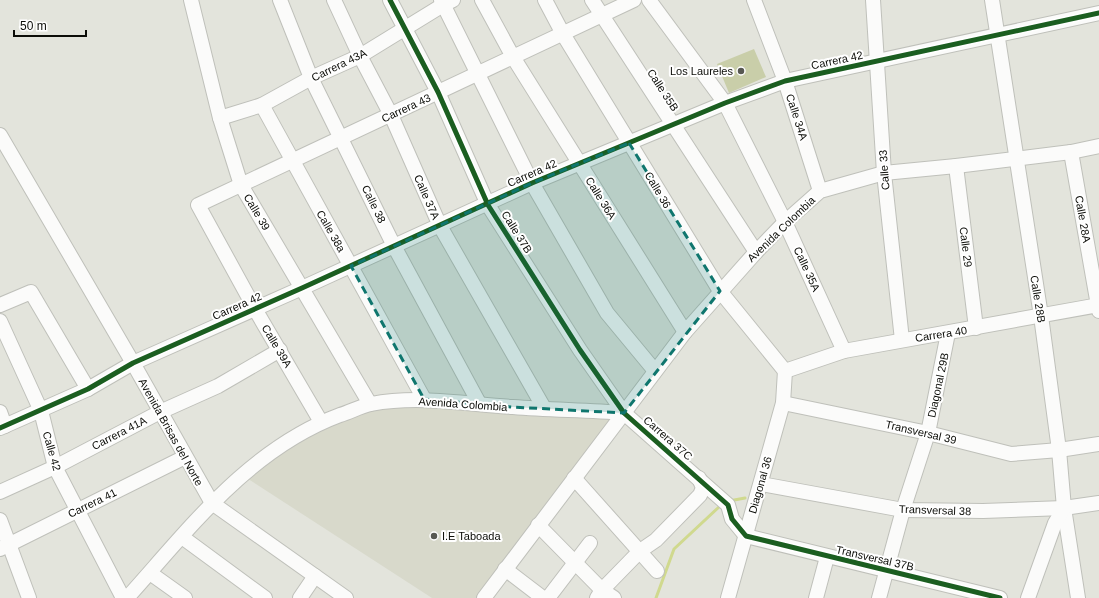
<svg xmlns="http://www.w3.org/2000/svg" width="1099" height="598" viewBox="0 0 1099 598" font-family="Helvetica,sans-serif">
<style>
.built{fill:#d8d9cb}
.green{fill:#c9cea9}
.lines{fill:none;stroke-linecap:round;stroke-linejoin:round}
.stream{stroke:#d0d98e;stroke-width:3}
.minor-casing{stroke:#bfc0ba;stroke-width:16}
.minor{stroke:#fbfbfa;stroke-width:14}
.cycleway-casing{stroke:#fff;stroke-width:8}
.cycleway{stroke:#1b5e20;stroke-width:5}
.marked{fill:#0f766e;fill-opacity:0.2;stroke:#0f766e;stroke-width:3;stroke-dasharray:8 5;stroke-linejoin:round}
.poi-dot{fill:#575852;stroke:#fff;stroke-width:1.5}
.labels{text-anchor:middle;stroke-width:4;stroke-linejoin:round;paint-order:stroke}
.street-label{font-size:11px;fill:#0c0d08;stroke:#fff}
.poi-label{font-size:11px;fill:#0c0d08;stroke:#fff;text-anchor:end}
</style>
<rect width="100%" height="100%" fill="#e3e4dc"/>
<path class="built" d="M424,399L624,413L484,598H432L242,475L321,422Z"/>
<path class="green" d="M754,49L766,77L729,93L717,64Z"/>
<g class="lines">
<g class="stream">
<path d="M729,501L745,498"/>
<path d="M656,598L674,549L719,507"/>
</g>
<g class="minor-casing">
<g id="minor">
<path d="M191,0L220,118L241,185L370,404"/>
<path d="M280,0L311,78L394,246L479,403"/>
<path d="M334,0L360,56L391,115L440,226L544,408"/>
<path d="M390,0L438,92L488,205L580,350L624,413L728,505L732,519L746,536L1000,598"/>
<path d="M441,0L532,183L607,313L655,371"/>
<path d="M482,0L513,57L685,332"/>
<path d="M545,0L563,34L720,291L785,371"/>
<path d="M592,0L756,252"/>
<path d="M649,0L725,103L785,222L844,351"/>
<path d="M754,0L785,81L820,191"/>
<path d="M873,0L884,173L902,340"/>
<path d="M992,0L1041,316L1059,450L1064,508L1078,598"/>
<path d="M262,105L424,399"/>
<path d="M220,118L262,105L311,78L360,56L443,5L453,0"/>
<path d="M0,135L133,363L212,503L346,598"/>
<path d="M1071,152L1099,311"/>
<path d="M956,166L976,328"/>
<path d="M0,305L31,292L88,389"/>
<path d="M0,321L41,411L55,467L123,598"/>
<path d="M785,371L844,351L1099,305"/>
<path d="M783,403L928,433L1011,454L1059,450L1099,444"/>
<path d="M0,412L5,426"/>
<path d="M321,422L255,309L198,205L634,0"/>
<path d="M0,428L88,389L133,363L302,288L532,183L725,103L785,81L1099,13"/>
<path d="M574,478L657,571"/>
<path d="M761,484L903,510L983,511L1064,508L1099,503"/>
<path d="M0,492L55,467L160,412L218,386L280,350"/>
<path d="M0,520L29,598"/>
<path d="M538,525L602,590L614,598"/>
<path d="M182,537L265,598"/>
<path d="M0,549L185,457"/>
<path d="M505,569L543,598"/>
<path d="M150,573L185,598"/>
<path d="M127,598C190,528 249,449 340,415C350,412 361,406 371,404C419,395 465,404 513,407C550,410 587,410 624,413"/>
<path d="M300,598L315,576"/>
<path d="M484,598L685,332L756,252L785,222L820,191L884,173L956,166L1071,152L1099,146"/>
<path d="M548,598L590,543"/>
<path d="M597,598L602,590L640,551L656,540L700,495L703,488L699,478"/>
<path d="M728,598L783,403L785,371"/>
<path d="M816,598L827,557"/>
<path d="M879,598L903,510L928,433L948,333"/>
<path d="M1028,598L1055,523L1064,508"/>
</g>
</g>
<use href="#minor" class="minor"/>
<g class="cycleway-casing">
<g id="cycleway">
<path d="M390,0L438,92L488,205L580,350L624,413L728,505L732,519L746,536L1000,598"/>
<path d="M0,428L88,389L133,363L302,288L532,183L725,103L785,81L1099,13"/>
</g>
</g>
<use href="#cycleway" class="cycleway"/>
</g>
<path class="marked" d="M629,143L720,291L624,413L512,407L424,399L351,266L532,183Z"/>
<g class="poi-dot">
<circle cx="741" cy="71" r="4"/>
<circle cx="434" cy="536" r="4"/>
</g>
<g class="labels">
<g class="street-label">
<text transform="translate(837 60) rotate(-12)" y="4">Carrera 42</text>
<text transform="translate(339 65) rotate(-26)" y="4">Carrera 43A</text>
<text transform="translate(663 90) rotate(57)" y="4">Calle 35B</text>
<text transform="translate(406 108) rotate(-25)" y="4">Carrera 43</text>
<text transform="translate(797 117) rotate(72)" y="4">Calle 34A</text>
<text transform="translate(884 170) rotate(-94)" y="4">Calle 33</text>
<text transform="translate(532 173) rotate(-24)" y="4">Carrera 42</text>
<text transform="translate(658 190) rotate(59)" y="4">Calle 36</text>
<text transform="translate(427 197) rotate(66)" y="4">Calle 37A</text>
<text transform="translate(601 198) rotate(58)" y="4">Calle 36A</text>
<text transform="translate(374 204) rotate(64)" y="4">Calle 38</text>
<text transform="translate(257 212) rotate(59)" y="4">Calle 39</text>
<text transform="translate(1083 219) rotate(80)" y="4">Calle 28A</text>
<text transform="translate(781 229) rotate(-44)" y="4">Avenida Colombia</text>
<text transform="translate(331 231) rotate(60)" y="4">Calle 38a</text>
<text transform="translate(517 232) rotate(58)" y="4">Calle 37B</text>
<text transform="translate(966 247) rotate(83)" y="4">Calle 29</text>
<text transform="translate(807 269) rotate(65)" y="4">Calle 35A</text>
<text transform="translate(1038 299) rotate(81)" y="4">Calle 28B</text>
<text transform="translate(237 306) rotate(-24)" y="4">Carrera 42</text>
<text transform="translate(941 334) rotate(-9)" y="4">Carrera 40</text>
<text transform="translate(277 346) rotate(59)" y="4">Calle 39A</text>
<text transform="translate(938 385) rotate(-78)" y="4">Diagonal 29B</text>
<text transform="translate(463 404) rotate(4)" y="4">Avenida Colombia</text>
<text transform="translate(171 432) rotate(61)" y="4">Avenida Brisas del Norte</text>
<text transform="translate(921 432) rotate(13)" y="4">Transversal 39</text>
<text transform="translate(119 433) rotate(-27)" y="4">Carrera 41A</text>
<text transform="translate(668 438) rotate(41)" y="4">Carrera 37C</text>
<text transform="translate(52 451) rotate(74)" y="4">Calle 42</text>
<text transform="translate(760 485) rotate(-74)" y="4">Diagonal 36</text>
<text transform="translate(92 503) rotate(-26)" y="4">Carrera 41</text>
<text transform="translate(935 510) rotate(2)" y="4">Transversal 38</text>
<text transform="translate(875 558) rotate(13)" y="4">Transversal 37B</text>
</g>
<g class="poi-label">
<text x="733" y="75">Los Laureles</text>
<text x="442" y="540" text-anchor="start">I.E Taboada</text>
</g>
</g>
<path d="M14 30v6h72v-6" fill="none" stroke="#0c0d08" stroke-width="2"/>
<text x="20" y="30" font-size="12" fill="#0c0d08" stroke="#ffffff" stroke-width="3" paint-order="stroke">50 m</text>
</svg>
